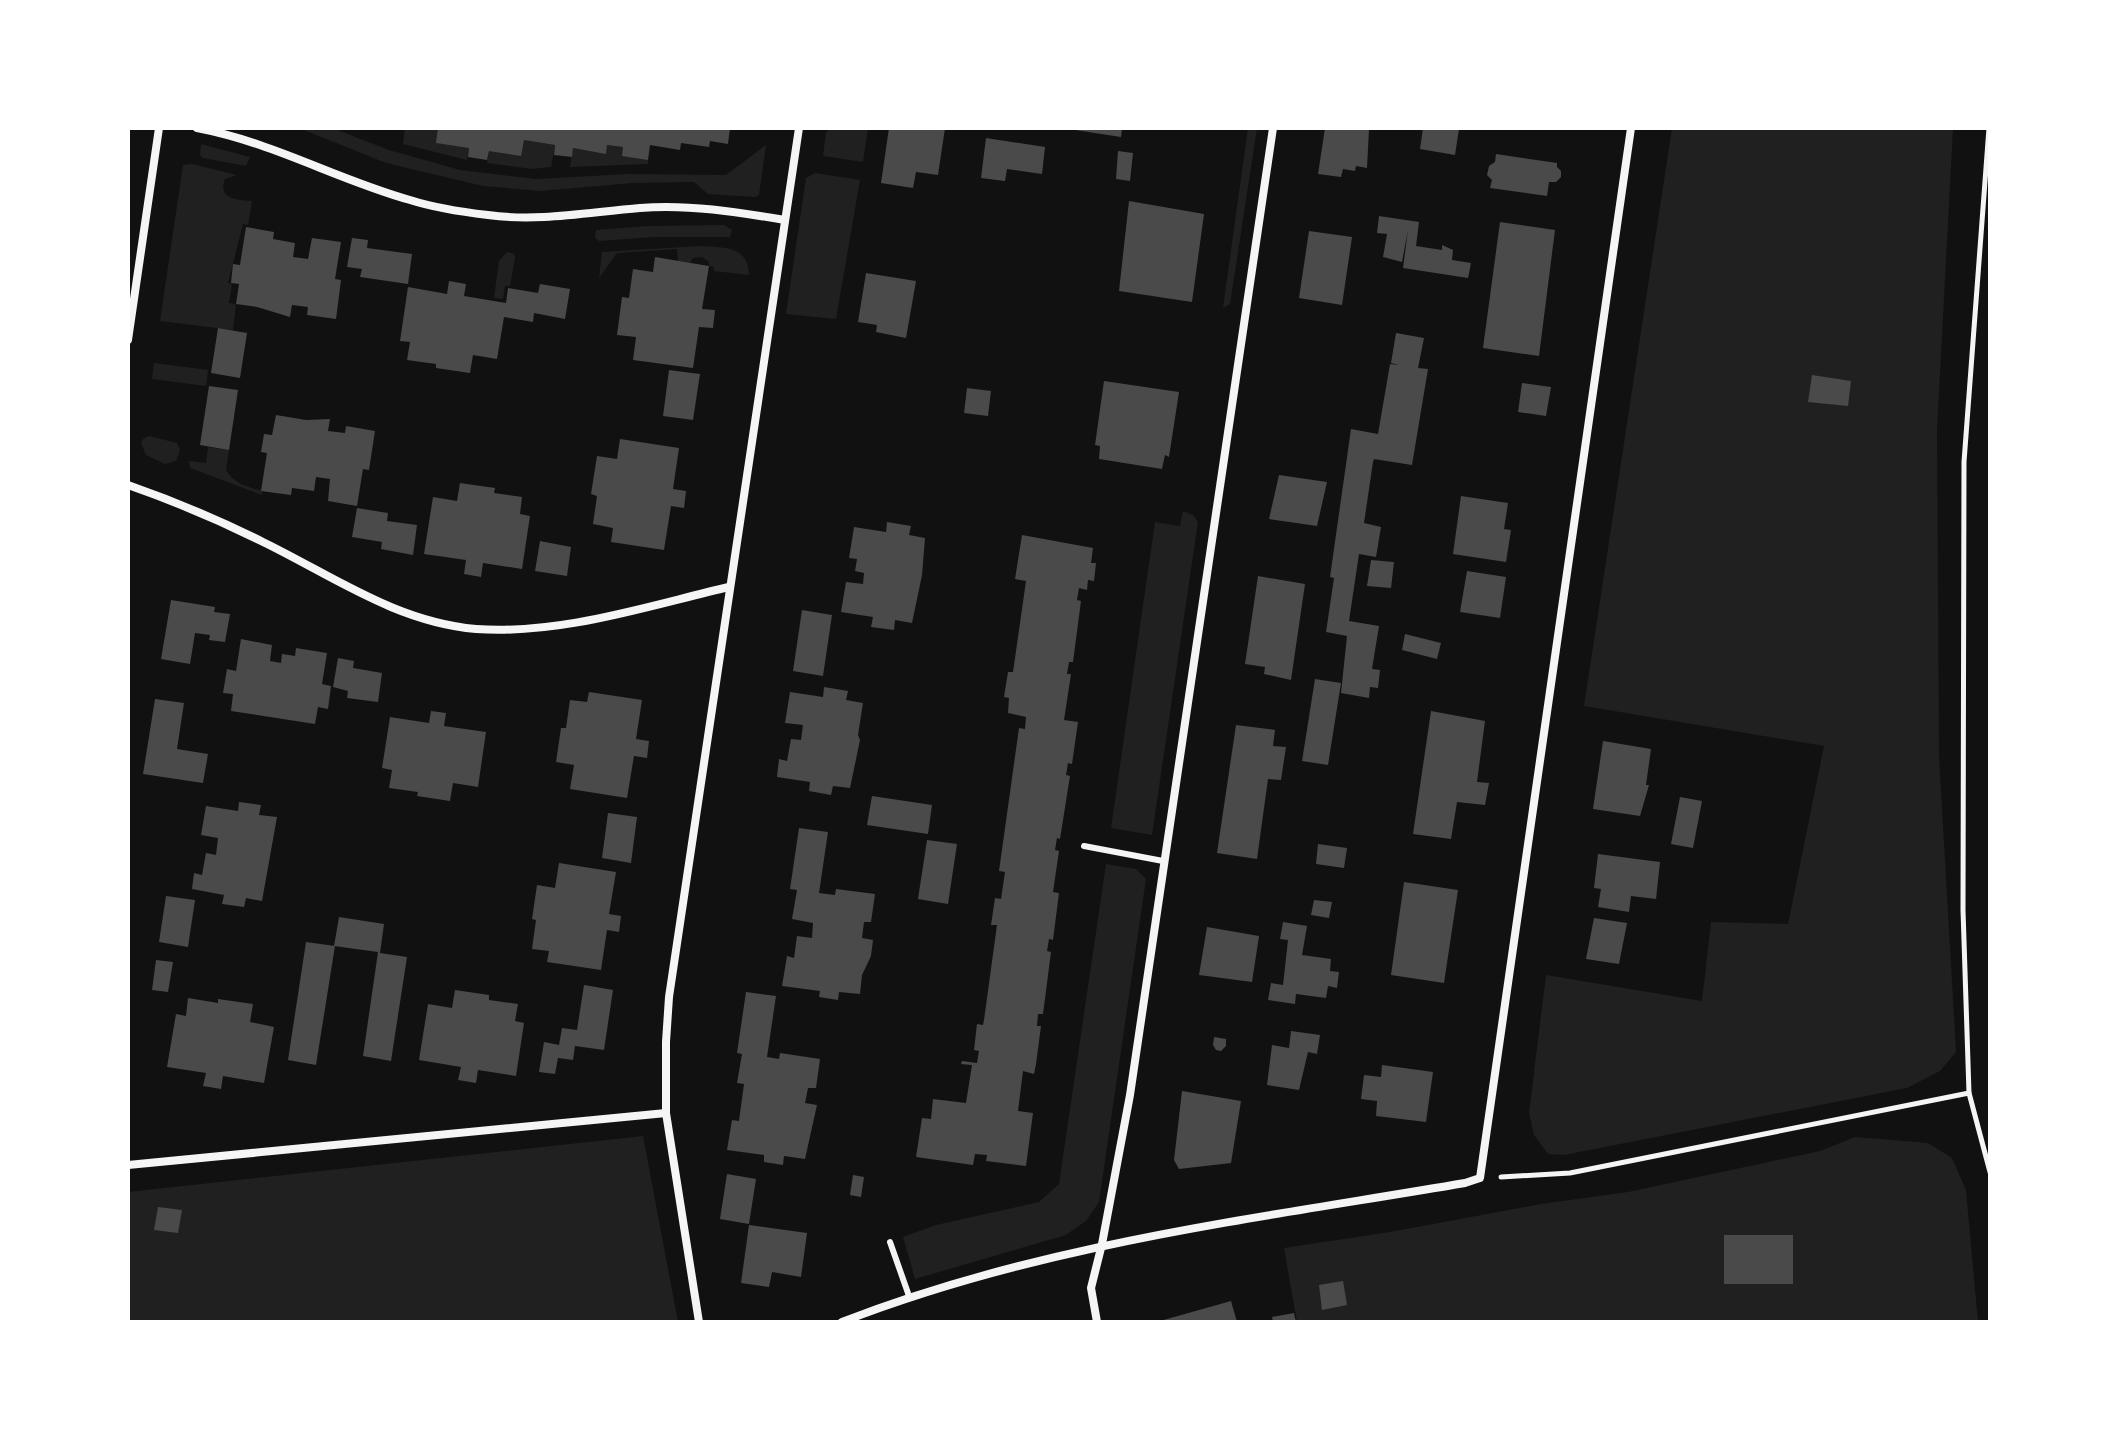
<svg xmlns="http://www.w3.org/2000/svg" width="2118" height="1450" viewBox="0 0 2118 1450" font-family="Literata,serif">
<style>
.green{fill:#202020}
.building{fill:#4a4a4a}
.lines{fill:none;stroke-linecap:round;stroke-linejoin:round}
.path{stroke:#f5f5f5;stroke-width:5}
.service{stroke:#f5f5f5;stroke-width:6}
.minor{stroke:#f5f5f5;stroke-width:8}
</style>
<rect width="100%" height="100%" fill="#111"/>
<g class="green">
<path d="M299,128H332L389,150L460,170L536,179L629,174L726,175L766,145L759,195L755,197L708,194L694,182L633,183L540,191L483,186L386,163Z"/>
<path d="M405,128H438L469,148L467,160L403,144Z"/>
<path d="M827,128H868L863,162L823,156L826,132H828Z"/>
<path d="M1248,128H1257L1230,304L1223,308Z"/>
<path d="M1672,128H1953L1937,430L1939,756L1956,1052L1940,1071L1907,1088L1564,1155L1548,1154L1534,1135L1529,1113L1546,975L1702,1001L1711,922L1788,924L1824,746L1584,706Z"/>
<path d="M524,140L555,145L551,167L532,169L487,163L489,151Z"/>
<path d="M201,144L250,157L246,166L203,158L200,155Z"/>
<path d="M607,145L623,147L648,160V164L570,167L573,148L606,153Z"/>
<path d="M192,164L237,175L225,179C217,199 238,200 252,201L248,225L243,224L228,283L232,284L229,303L236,304L233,330L160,321L183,165Z"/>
<path d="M815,173L860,180L836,319L786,314L806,178Z"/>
<path d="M724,225L732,230L730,237H654L599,241L595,238L596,230L648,226Z"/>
<path d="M701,246C724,248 748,245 749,275L714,271V267L709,266V262L702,257L693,258L690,263L678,261L677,249L617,253L599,278L602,252Z"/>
<path d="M507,252L514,254L515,258L510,286H505L503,299L494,298L499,261Z"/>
<path d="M154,363L208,370L206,386L152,379Z"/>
<path d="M149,436L177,443L180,450L176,461L165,464L146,455L141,443L143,439Z"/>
<path d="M208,447L229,450L226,470C235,484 247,487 262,491V495L190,468L189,461L206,463Z"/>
<path d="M1183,511L1193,515L1198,522L1152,835L1111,828L1155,522L1180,526Z"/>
<path d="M1106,864L1136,869L1146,879L1099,1202L1086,1221L1066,1235L915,1279L903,1237L936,1225L1039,1202L1059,1184Z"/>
<path d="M643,1136L678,1322H128V1192Z"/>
<path d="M1855,1137L1928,1143L1952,1158L1966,1190L1978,1322H1297L1284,1248L1390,1232L1541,1204L1628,1192L1820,1151Z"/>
</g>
<g class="building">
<path d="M438,128H730L728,144L710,141L709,147L681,143L680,150L650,145L648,160L622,156L623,147L607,145L606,154L573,148L572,157L554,155L555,145L524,140L521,156L489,151L487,160L468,157L469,148L436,143Z"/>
<path d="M889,128H945L938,175L916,172L913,188L881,183Z"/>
<path d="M1062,128H1122L1121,137Z"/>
<path d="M1325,128L1369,129L1367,168L1356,166L1355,171L1343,169L1341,177L1318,174Z"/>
<path d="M1423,128L1459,129L1455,155L1420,149Z"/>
<path d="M986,138L1045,147L1042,174L1007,169L1005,181L981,178Z"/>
<path d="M1118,151L1133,153L1130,181L1116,179Z"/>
<path d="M1496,154L1557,163V167L1561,171V177L1556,182H1549L1547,196L1490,188L1492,180L1487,175L1489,166L1495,162Z"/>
<path d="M1129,201L1204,214L1192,302L1119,291Z"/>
<path d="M1379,216L1419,222L1416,246L1442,250V245L1453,250L1452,260L1471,263L1468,278L1403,268L1408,230L1402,262L1383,257L1387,234L1377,233Z"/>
<path d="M1500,222L1555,230L1539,356L1483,348Z"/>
<path d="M246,227L274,232L273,239L295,243L293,257L308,259L312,238L341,242L335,279L341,280L336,319L307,315L308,307L292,305L290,317L257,307L236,304L239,284L231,283L233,264L240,265Z"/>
<path d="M1309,231L1352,237L1342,305L1299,298Z"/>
<path d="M352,238L368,240L367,248L412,254L408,284L360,277L362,269L347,267Z"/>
<path d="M655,257L709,266L702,309L715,310L713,328L699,327L693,368L633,360L636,337L617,335L622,297L629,298L633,269L653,272Z"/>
<path d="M866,273L916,281L906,338L876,332L877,325L858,322Z"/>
<path d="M449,281L466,284L464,296L506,303L508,288L538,293L540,284L570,289L565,319L534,313L533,322L504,317L497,359L473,355L470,373L436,368V364L407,360L410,342L400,341L408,287L447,294Z"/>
<path d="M218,328L247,333L240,378L211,373Z"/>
<path d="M1396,333L1424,338L1418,368L1428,369L1412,465L1374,459L1373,462L1364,523L1381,527L1376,557L1359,554L1349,621L1379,626L1372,669L1380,670L1378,688L1370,687L1369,698L1341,693L1347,636L1326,632L1334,578L1330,577L1351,429L1378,434L1390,364L1399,365L1391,363Z"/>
<path d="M669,370L700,374L693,420L663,416Z"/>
<path d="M1812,375L1851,381L1848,406L1808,402Z"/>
<path d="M1104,381L1179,392L1169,457L1165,455L1162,469L1099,459L1100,446L1095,445Z"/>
<path d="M1522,383L1551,387L1546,416L1518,412Z"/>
<path d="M209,386L238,390L229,450L200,445Z"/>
<path d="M967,388L991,391L988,416L964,413Z"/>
<path d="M276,415L306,420L330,419L328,431L345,433L346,426L375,431L369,470L363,469L357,506L328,501L330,479L316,477L314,491L292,488L291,495L261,491L267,453L261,452L264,434L272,435Z"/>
<path d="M620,439L679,448L673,489L686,491L684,508L671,506L664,550L611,542L613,528L593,524L597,496L591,494L597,456L617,459Z"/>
<path d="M1279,475L1327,482L1317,526L1269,519Z"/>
<path d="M460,483L495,488L494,493L522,497L520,514L530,516L522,569L483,563L481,577L464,574L466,560L424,554L433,497L457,501Z"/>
<path d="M1461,496L1508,503L1504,529L1511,530L1506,562L1453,554Z"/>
<path d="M357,508L388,513L387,521L417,525L413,555L381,549L382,542L352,537Z"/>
<path d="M887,522L911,526L909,535L925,538L922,575L912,623L895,620L894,630L871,627L873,617L841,612L846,582L863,584L864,573L855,571L857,559L849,558L854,527L886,532Z"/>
<path d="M1022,535L1093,548L1091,563H1096L1094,581L1088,580L1087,590L1079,588L1077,600L1081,601L1073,662H1069L1067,674H1071L1064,720L1078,722L1072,764L1068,763L1066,775L1070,776L1060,839L1057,838L1055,850L1059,851L1053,892L1059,893L1053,940L1049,939L1047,951L1051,952L1043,1014H1038L1037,1026H1041L1036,1064L1034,1074L1023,1071L1018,1111L1033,1113L1026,1166L986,1161L987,1155L975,1154L973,1165L916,1157L922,1118L931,1119L933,1099L966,1103L972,1065L961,1064L962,1061L977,1063L979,1051L974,1050L977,1024L983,1025L984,1020L997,925H991L995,898L1001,899L1005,872L999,871L1019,728L1025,729L1026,717L1008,713L1009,698L1004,697L1008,672H1013L1026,581L1015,579Z"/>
<path d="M540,541L571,547L567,576L535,571Z"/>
<path d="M1371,560L1394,562L1391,588L1367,586Z"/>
<path d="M1467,571L1506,577L1500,618L1460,612Z"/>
<path d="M1258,576L1305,584L1291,680L1264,674L1265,667L1245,664Z"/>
<path d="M171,600L215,607L214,612L230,614L225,642L209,640L210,635L195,633L190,664L161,659Z"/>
<path d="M802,610L832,615L823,676L793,671Z"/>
<path d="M1405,634L1441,643L1437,659L1402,650Z"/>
<path d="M241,639L272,645L270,661L281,663L282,654L295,656L296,648L327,653L322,684L331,686L328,709L318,707L315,724L231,711L233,694L223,693L227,669L236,671Z"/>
<path d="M338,658L354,661L353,668L382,673L378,702L347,698L348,691L333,687Z"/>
<path d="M1315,679L1341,683L1328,765L1302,761Z"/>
<path d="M824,687L848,691L846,700L863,703L858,735L860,740L850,788L833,786L831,795L809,791L810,782L777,777L779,759L787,761L791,739L801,740L803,725L785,723L790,692L823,697Z"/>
<path d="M589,692L642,700L636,739L649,741L647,758L634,756L627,798L570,789L574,765L556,762L561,728H566L570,700L587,702Z"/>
<path d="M155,699L184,703L177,749L208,754L203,783L143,774Z"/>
<path d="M431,711L446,713L444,726L486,732L478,787L453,783L450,801L417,796L418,792L389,788L392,770L382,768L390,717L429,723Z"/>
<path d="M1431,711L1485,721L1477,782L1489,783L1485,805L1457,802L1451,839L1413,834Z"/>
<path d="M1236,725L1275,730L1273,746L1286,747L1281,780L1268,779L1257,859L1217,853Z"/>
<path d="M1603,741L1651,749L1646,785H1649L1640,816L1593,809Z"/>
<path d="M872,796L932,805L928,834L867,825Z"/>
<path d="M1680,797L1702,801L1693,848L1671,844Z"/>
<path d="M239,802L261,805L259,815L277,817L262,901L246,898L244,907L222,904L224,895L192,889L194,873L202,875L206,853L216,855L218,838L201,835L206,806L238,811Z"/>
<path d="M608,813L637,817L631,863L602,858Z"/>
<path d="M799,828L828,832L819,893L835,895L836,889L875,894L871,922H864L862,938L873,940L871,956L862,975L860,994L839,992L838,1000L819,997L820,991L782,986L787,956L794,958L797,936L812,938L813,923L792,919L797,890L790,889Z"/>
<path d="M927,840L957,844L948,904L918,899Z"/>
<path d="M1318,844L1347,848L1344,868L1316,864Z"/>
<path d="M1598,854L1660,862L1656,899L1631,896L1629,912L1598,907L1601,889L1594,888Z"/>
<path d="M559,863L616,872L609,914L621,916L619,932L607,930L601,970L547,962L549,951L532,949L536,920L532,919L537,885L555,888Z"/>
<path d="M1404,882L1458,890L1444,983L1391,975Z"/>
<path d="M166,896L195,900L188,947L159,942Z"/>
<path d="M1314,900L1332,902L1329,918L1311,915Z"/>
<path d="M339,917L384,924L380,953L407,957L391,1061L363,1056L378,952L334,946Z"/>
<path d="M1594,918L1627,923L1619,964L1586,959Z"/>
<path d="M1283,922L1307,926L1302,955L1331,959L1330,971L1339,972L1337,988L1328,986L1326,998L1296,994L1295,1004L1268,1000L1271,983L1283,985L1288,940L1280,939Z"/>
<path d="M1207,927L1259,936L1252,982L1199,975Z"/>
<path d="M306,942L335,946L316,1065L288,1060Z"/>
<path d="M156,960L173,962L168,992L152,990Z"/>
<path d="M584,985L613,990L604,1050L575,1046L573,1060L558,1058L555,1074L539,1072L544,1042L559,1045L562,1028L577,1030Z"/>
<path d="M455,990L489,995V1000L518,1004L515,1021L524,1023L516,1076L478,1070L476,1083L458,1080L461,1067L419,1060L428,1004L452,1008Z"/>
<path d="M746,992L776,996L767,1057L779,1059L780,1053L820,1059L816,1088H808L805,1103L817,1105L805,1159L784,1156L783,1165L764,1162V1155L727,1150L732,1120L739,1121L744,1084L737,1083L742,1054L737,1053Z"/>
<path d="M188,998L218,1003V999L253,1004L250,1022L274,1027L264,1083L223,1076L221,1089L203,1086L206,1073L167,1067L176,1014L186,1016Z"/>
<path d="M1291,1031L1320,1035L1317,1054L1308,1052L1299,1090L1267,1085L1272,1045L1289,1048Z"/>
<path d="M1214,1037L1226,1039V1046L1221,1051L1216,1050L1213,1045Z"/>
<path d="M1382,1065L1433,1072L1426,1122L1376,1116L1377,1101L1361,1099L1364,1075L1381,1077Z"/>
<path d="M1182,1091L1241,1101L1231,1163L1179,1169L1174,1160Z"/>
<path d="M727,1174L756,1179L749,1224L720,1219Z"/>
<path d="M853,1175L864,1177L861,1197L850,1195Z"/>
<path d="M158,1207L182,1210L178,1233L154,1230Z"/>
<path d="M749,1225L807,1233L801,1277L772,1272L769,1287L741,1283Z"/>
<rect x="1724" y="1235" width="69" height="49"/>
<path d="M1343,1281L1347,1305L1322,1310L1319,1285Z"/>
<path d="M1231,1301L1237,1322H1160V1321Z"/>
<path d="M1294,1313L1296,1322H1273L1272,1317Z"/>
</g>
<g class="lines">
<g class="path">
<path d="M1969,1093L1963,910L1964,462L1989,128"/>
<path d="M1501,1177L1570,1173L1969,1093L1990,1172"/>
</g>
<g class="service">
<path d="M1084,846L1163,861"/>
<path d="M890,1242L909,1296"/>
</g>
<g class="minor">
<path d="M197,128C272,142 338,180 410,200C435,208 462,212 488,215C539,222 589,212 640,208C688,204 737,212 785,220"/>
<path d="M128,340L159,128"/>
<path d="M128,485C174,501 219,520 263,542C333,576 396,622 476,629C561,635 647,606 729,587"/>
<path d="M128,1165L666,1113"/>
<path d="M699,1322L666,1113V1042L669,997L799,128"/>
<path d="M842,1322C1042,1244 1254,1219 1465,1183L1480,1178L1631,128"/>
<path d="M1097,1322L1091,1288L1102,1244L1130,1095L1273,128"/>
</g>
</g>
<rect width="2118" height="1450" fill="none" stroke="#ffffff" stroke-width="260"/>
</svg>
